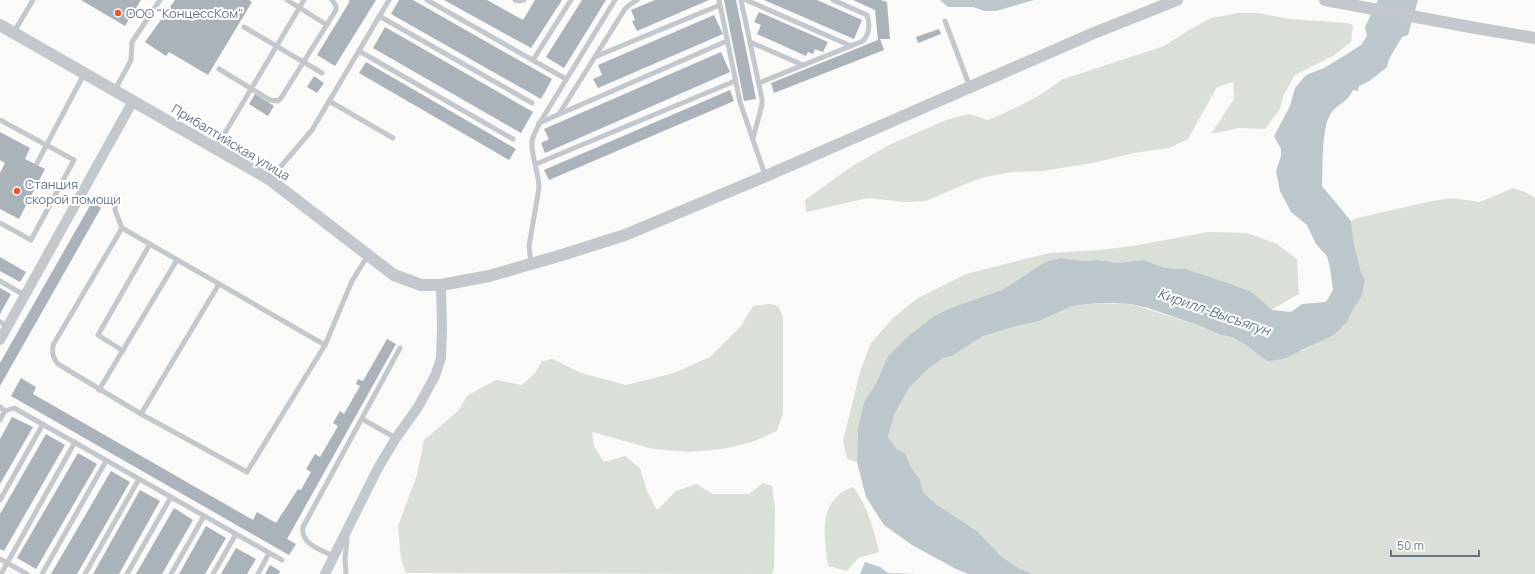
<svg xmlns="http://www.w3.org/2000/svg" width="1535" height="574" viewBox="0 0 1535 574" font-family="Manrope,sans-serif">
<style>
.green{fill:#dadfd7}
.water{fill:#bbc7cb}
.building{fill:#aab3b9}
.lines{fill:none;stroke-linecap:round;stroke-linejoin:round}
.service{stroke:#c3c8cc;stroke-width:5}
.minor{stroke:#c3c8cc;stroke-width:10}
.tertiary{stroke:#c3c8cc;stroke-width:12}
.poi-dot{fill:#e4572e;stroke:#fff;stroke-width:1.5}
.labels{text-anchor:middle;stroke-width:4;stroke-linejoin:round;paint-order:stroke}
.poi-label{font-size:13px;fill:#657683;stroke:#fff;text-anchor:start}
.street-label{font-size:13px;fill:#657683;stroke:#fff}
.water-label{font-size:14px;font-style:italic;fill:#60757c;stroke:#fff}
</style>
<rect width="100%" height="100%" fill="#fafaf8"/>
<g class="green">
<path d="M1238,13H1258L1290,19L1348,23L1353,25L1351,42L1333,56L1295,75L1284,94L1280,109L1265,129L1239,128L1211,134L1234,99L1233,82L1217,87L1188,139L1169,148L1134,153L1093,163L1042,171L1013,172L985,177L968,183L926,201L905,202L868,198L806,212L805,200L854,165L889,145L946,120L969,114L988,120C1014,109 1039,98 1061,80L1164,46L1189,30L1211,18Z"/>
<path d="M1513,188L1525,192L1535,198V574H1032L1018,568L1000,555L977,531L936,504L923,492L920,480L911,467L905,453L897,451L888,437L895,413L909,388L927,370L943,358L952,356L983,336L1017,326L1039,321L1072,306L1096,303L1131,304L1198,325L1221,335L1232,337L1246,345L1302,351L1322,340L1334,335L1347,322L1352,311L1362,296L1365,280L1361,272L1354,244L1351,221L1357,218L1432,201L1452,198L1480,202Z"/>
<path d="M1208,232L1247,233L1277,244L1297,259L1299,294L1271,310L1252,292L1231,284L1186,269L1165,268L1143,260L1117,263L1099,260L1085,261L1060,258L1045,262L1002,290L953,307L934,316L907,337L888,356L876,383L864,402L858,429L857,462L847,459L843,441L860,372L871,343L894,317L918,298L966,274L1049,253L1100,250L1139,245Z"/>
<path d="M770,304L778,306L783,317V413L777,431L752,442L723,449L690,452L653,449L592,432L594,446L604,462L625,456L640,468L647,491L657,510L676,491L697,484L713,494H749L763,483L772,486L775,510L774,568L772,574L406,573L401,559L398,526L417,475L424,440L458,411L468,395L496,380L522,385L535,373L542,361L553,359L581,373L626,385L674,373L710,357L741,326L753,306Z"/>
<path d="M853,487C867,504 874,531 879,552L858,558L847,571L828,566C824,536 817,500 853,487Z"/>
</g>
<g class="water">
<path d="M940,0H1034L996,11H985L973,7H948Z"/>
<path d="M1378,0H1418L1408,35L1402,37L1389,59L1387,67C1376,75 1372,81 1359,86L1358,91L1353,90C1346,104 1340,102 1332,112C1321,124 1323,169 1322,186L1351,221L1354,244L1361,272L1365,280L1362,296L1352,311L1347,322L1334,335L1283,359L1267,361L1246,345L1232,337L1221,335L1198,325L1148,308L1131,304L1113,303H1096L1072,306L1039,321L1017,326L983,336L952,356L943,358L927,370L909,388L895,413L888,437L897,450L905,453L911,467L920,480L923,492L936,504L977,531L1000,555L1018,568L1032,574H968L956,569L912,545L884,525L866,497L857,462L858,429L864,402L876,383L888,356L907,337L934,316L953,307L1002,290L1045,262L1060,258L1085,261L1099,260L1117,263L1143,260L1165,268L1186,269L1231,284L1252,292L1272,310L1291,312L1302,304L1326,302L1333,290L1330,268L1327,256L1316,244L1307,225L1291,212L1280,191L1276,171L1281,156V149L1274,136L1290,106L1295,88L1306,75L1324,68L1344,56L1361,45L1367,36L1365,27Z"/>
<path d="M865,562L880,567L888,573L916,574H860Z"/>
</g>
<g class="building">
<path d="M81,0H141L125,26Z"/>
<path d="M175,0H249L252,2L208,75L169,52L166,56L145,42Z"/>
<path d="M347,0H376L335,66L317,55L350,1Z"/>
<path d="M399,0H413L552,79L541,99L391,14Z"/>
<path d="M444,0H487L523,20L535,0H562L531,48Z"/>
<path d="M582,0H606L564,68L546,57Z"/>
<path d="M655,0H709L637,31L632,21L635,20L631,10Z"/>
<path d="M724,0H736L756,99L744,101Z"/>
<path d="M764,0H817L862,20L854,39Z"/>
<path d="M853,0H881L887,2L890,39H880L884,50L774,93L771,83L878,40L875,10Z"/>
<path d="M759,12L828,42L823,52L815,49L813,54L808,52L806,56L757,34L761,25L754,22Z"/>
<path d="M714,15L723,34L598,88L593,79L602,75L598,65Z"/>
<path d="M385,27L533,112L521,133L373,48Z"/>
<path d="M939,29L941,34L918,43L916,37Z"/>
<path d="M721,52L730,72L545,153L541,143L549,139L544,129Z"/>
<path d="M366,62L516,149L509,160L359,73Z"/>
<path d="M314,76L324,83L317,93L307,87Z"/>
<path d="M730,90L734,101L549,180L544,170Z"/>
<path d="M255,94L274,106L268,116L249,104Z"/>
<path d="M0,132L30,148L25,159L45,169L19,219L0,209V173L5,163L0,160Z"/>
<path d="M92,202L101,208L0,386V363Z"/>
<path d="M0,257L26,272L20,282L0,271Z"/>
<path d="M0,288L11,294L0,314Z"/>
<path d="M387,339L396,344L287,539L296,544L289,555L11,396L21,378L36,387L33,394L253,520L257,512L276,523L298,489L301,490L311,472L306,469L315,454L320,457L338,426L333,423L340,411L344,414L360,386L356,384L358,379L363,381Z"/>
<path d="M12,417L33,427L0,484V439Z"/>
<path d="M46,434L65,445L4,551L0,549V514Z"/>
<path d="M78,453L97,464L36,569L17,558Z"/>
<path d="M111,471L130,482L77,574H51Z"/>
<path d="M140,490L160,501L119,574H93Z"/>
<path d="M174,508L193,520L162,574H136Z"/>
<path d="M206,526L226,538L205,574H179Z"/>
<path d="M236,548L256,559L247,574H221Z"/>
<path d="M270,565L280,571L279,574H265Z"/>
</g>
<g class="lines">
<g class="service">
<path d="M287,0L327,25"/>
<path d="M427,0L566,79"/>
<path d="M515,0L519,1L524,0"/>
<path d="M719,0L740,102L765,175"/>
<path d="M741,0L762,99V105L753,138"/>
<path d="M746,0L851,46"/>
<path d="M379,16L532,103"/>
<path d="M945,21L970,87"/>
<path d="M244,27L322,73"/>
<path d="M14,32L33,0"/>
<path d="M750,42L803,65"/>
<path d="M359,51L513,139"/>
<path d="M597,56L720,5"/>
<path d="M533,60L571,0"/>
<path d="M219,69L270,100L278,101L281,98L336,10V6L332,0"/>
<path d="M759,83L863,41C870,33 870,24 867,15L833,0"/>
<path d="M115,90L131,60L132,42L160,0"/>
<path d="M329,101L393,138"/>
<path d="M559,114L625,9L628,6L637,0"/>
<path d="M0,120L74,160L31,240L0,223"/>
<path d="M539,123L727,41"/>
<path d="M216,148L304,0"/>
<path d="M37,163L84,74"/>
<path d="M536,164L735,81"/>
<path d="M270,179L312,130L389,0"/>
<path d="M116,197L115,210L122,228L325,345"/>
<path d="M122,228L53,345C52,354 53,358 58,364L141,414L247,472L325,345L352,281L368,255"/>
<path d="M531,263L529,246L539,188C539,173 531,157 532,141C533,135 537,129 539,124L615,0"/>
<path d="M0,281L26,296"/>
<path d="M0,322L8,326"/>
<path d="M123,351L98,335L150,244"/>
<path d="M99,390L177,260"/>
<path d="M0,407L5,411"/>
<path d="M141,414L219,284"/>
<path d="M362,419L396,438"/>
<path d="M0,420L5,411L14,408L282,560"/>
<path d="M0,500L43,424"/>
<path d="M333,556C321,550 300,544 303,527L400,348"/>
<path d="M0,559L27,574"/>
<path d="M1,574L75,442"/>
<path d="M42,574L106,461"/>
<path d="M85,574L139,479"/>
<path d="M127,574L171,497"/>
<path d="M171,574L204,516"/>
<path d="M213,574L236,534"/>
<path d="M258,574L269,553"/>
<path d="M346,574L345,559L347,539"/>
</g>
<g class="minor">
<path d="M0,340L133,101"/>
<path d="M325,574L378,468L396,438L418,407L435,376L441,358L442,329L441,285"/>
</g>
<g class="tertiary">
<path d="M1325,0L1470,27L1535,38"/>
<path d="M0,25L269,179L394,275L421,285H441L489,276L562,255L625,235L766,176L1094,33L1177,0"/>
</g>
</g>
<g class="poi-dot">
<circle cx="118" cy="13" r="4"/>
<circle cx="17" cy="191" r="4"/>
</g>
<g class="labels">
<g class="poi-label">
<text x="126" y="18">ООО "КонцессКом"</text>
<text x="25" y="189">Станция<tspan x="25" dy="15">скорой помощи</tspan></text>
</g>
<g class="street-label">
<text transform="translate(231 142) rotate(31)" y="5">Прибалтийская улица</text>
</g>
<g class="water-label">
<text transform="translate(1214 312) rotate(19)" y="5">Кирилл-Высъягун</text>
</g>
</g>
<path d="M1391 550v6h88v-6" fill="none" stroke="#657683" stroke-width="2"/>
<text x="1397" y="550" font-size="12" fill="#657683" stroke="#ffffff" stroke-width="3" paint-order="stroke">50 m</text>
</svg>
